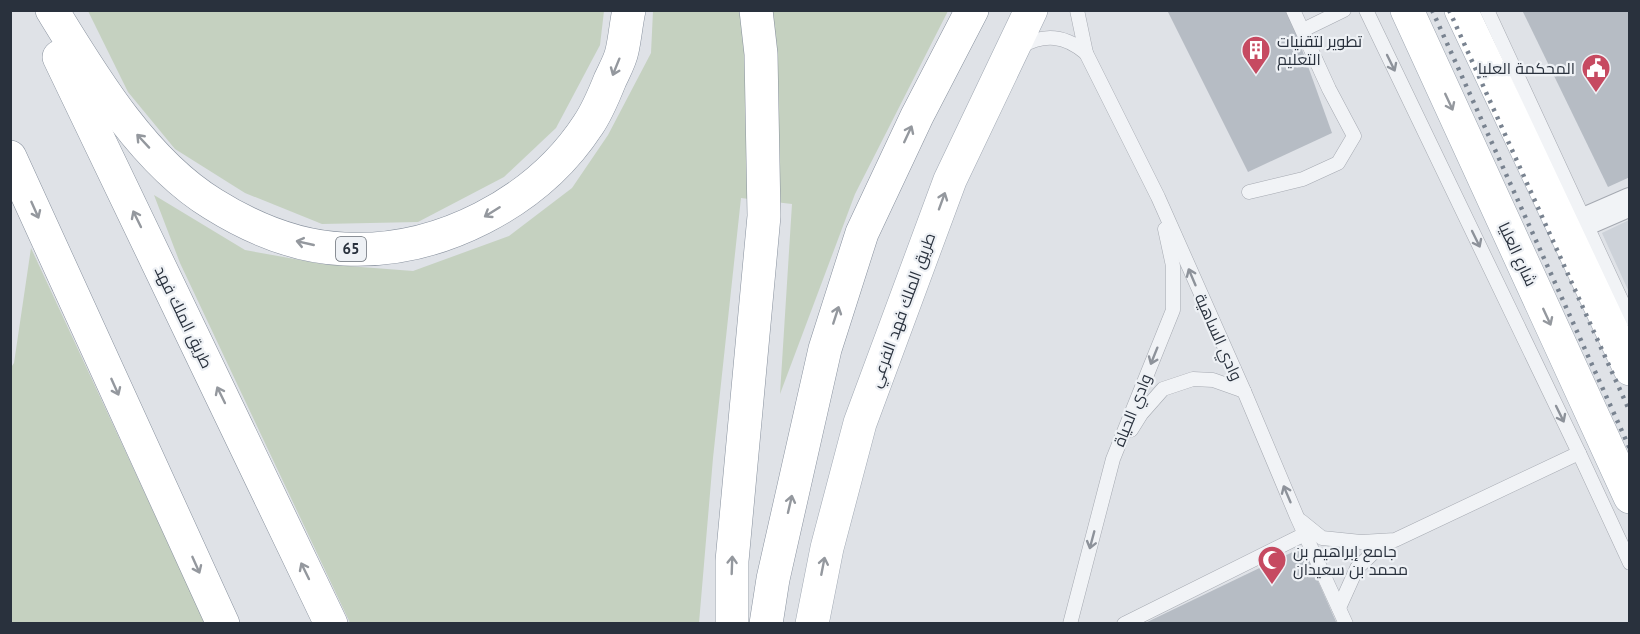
<svg xmlns="http://www.w3.org/2000/svg" width="1640" height="634" viewBox="0 0 1640 634" font-family="'PT Sans',Cairo,sans-serif">
<style>
.built{fill:#cdd2d9}
.green{fill:#c5d1c0}
.building{fill:#b6bcc4}
.lines{fill:none;stroke-linecap:round;stroke-linejoin:round}
.lane-casing{stroke:#a5a9b1;stroke-width:15}
.street-casing{stroke:#a5a9b1;stroke-width:30}
.primary-casing{stroke:#9fa7b2;stroke-width:34}
.highway-casing{stroke:#87909d;stroke-width:34}
.lane{stroke:#f1f3f6;stroke-width:14}
.street{stroke:#f1f3f6;stroke-width:28}
.primary{stroke:#fff;stroke-width:33}
.highway{stroke:#fff;stroke-width:33}
.rail{stroke:#798390;stroke-width:4.5;stroke-dasharray:3 6;stroke-linecap:butt}
.oneway{stroke:#8d929a}
.oneway2{stroke:#94989e}
.labels{text-anchor:middle;stroke-width:4.5;stroke-linejoin:round;paint-order:stroke}
.shield{fill:#eef1f5;stroke:#646b74;stroke-width:1.5}
.shield-label{font-size:15px;font-weight:bold;fill:#29313d}
.poi-label{font-size:16px;fill:#29313d;stroke:#eef1f5;text-anchor:start}
.street-label{font-size:16px;fill:#29313d;stroke:#eef1f5}
</style>
<rect width="100%" height="100%" fill="#dfe2e7"/>
<path class="built" d="M1629,220V292L1602,233Z"/>
<g class="green">
<path d="M88,11H604L600,45L556,128L504,177L418,222L322,224L245,193L175,149L128,92Z"/>
<path d="M653,11H948L855,194L780,394L792,204L741,198L713,458L699,623H350L180,263L154,195L245,250L322,264L413,271L509,236L572,188L608,135L651,53Z"/>
<path d="M31,248L205,623H11L10,369L14,363Z"/>
</g>
<g class="building">
<path d="M1167,10H1286L1291,19L1332,133L1248,172Z"/>
<path d="M1522,10H1630V177L1608,187Z"/>
<path d="M1303,547L1337,624H1143Z"/>
</g>
<g class="lines">
<g class="lane-casing">
<g id="lane">
<path d="M1077,10L1086,53L1158,197L1244,391L1297,517L1346,624"/>
<path d="M1366,10L1579,453L1630,563"/>
<path d="M1487,10L1630,319"/>
<path d="M1303,30L1344,10"/>
<path d="M1020,47C1044,33 1065,35 1086,53"/>
<path d="M1249,192L1303,179L1338,163L1354,136L1329,89L1293,10"/>
<path d="M1131,430L1141,414L1163,389L1193,379L1213,380L1244,391"/>
<path d="M1301,521L1322,538L1361,542L1395,540L1579,453"/>
<path d="M1339,608L1357,568L1386,541"/>
<path d="M1070,624L1113,459L1173,310V266L1165,229"/>
<path d="M1124,624L1305,534"/>
</g>
</g>
<g class="street-casing">
<path id="street" d="M1584,222L1630,202"/>
</g>
<g class="primary-casing">
<g id="primary">
<path d="M1407,10L1630,497"/>
<path d="M1461,10L1630,369"/>
<path d="M812,624L827,548L860,423L950,180L1031,10"/>
</g>
</g>
<g class="highway-casing">
<g id="highway">
<path d="M52,10C93,77 144,162 213,204C253,229 297,247 344,249C438,254 537,203 588,125C597,112 604,95 610,80C614,71 620,61 622,51C625,38 626,24 629,10"/>
<path d="M59,57L331,624"/>
<path d="M10,157L223,624"/>
<path d="M732,624V561L764,216L761,54L756,10"/>
<path d="M766,624L773,579L825,349L862,233L917,116L972,10"/>
</g>
</g>
<use href="#lane" class="lane"/>
<use href="#street" class="street"/>
<use href="#primary" class="primary"/>
<use href="#highway" class="highway"/>
<g class="rail">
<path d="M1432,10L1630,449"/>
<path d="M1449,10L1630,412"/>
</g>
</g>
<defs><path id="oneway-shaft" d="M-6 0H5M1.5-3L5.5 0L1.5 3" fill="none" stroke-width="1.6" stroke-linecap="round" stroke-linejoin="round" transform="scale(1.5)"/></defs>
<g class="oneway">
<use href="#oneway-shaft" transform="translate(1391 63) rotate(64)"/>
<use href="#oneway-shaft" transform="translate(1476 239) rotate(64)"/>
<use href="#oneway-shaft" transform="translate(1192 277) rotate(-113)"/>
<use href="#oneway-shaft" transform="translate(1154 356) rotate(112)"/>
<use href="#oneway-shaft" transform="translate(1560 414) rotate(64)"/>
<use href="#oneway-shaft" transform="translate(1287 494) rotate(-113)"/>
<use href="#oneway-shaft" transform="translate(1092 540) rotate(105)"/>
</g>
<g class="oneway2">
<use href="#oneway-shaft" transform="translate(616 67) rotate(112)"/>
<use href="#oneway-shaft" transform="translate(1449 102) rotate(65)"/>
<use href="#oneway-shaft" transform="translate(908 134) rotate(-65)"/>
<use href="#oneway-shaft" transform="translate(143 141) rotate(-133)"/>
<use href="#oneway-shaft" transform="translate(942 201) rotate(-70)"/>
<use href="#oneway-shaft" transform="translate(35 210) rotate(66)"/>
<use href="#oneway-shaft" transform="translate(492 212) rotate(148)"/>
<use href="#oneway-shaft" transform="translate(137 219) rotate(-116)"/>
<use href="#oneway-shaft" transform="translate(305 243) rotate(-167)"/>
<use href="#oneway-shaft" transform="translate(836 315) rotate(-72)"/>
<use href="#oneway-shaft" transform="translate(1547 317) rotate(65)"/>
<use href="#oneway-shaft" transform="translate(115 387) rotate(66)"/>
<use href="#oneway-shaft" transform="translate(221 395) rotate(-116)"/>
<use href="#oneway-shaft" transform="translate(790 504) rotate(-77)"/>
<use href="#oneway-shaft" transform="translate(196 565) rotate(66)"/>
<use href="#oneway-shaft" transform="translate(732 565) rotate(-88)"/>
<use href="#oneway-shaft" transform="translate(823 566) rotate(-79)"/>
<use href="#oneway-shaft" transform="translate(305 571) rotate(-116)"/>
</g>
<defs>
<g id="building-pin" transform="scale(1.5)"><path d="M0 17L-7.5 6A9.5 9.5 0 1 1 7.5 6Z" fill="#c64a61" stroke="#eef1f5"/><path d="M-4-6H4V6H1V3H-1V6H-4ZM-2.5-4.3h1.7v1.8h-1.7ZM.8-4.3h1.7v1.8H.8ZM-2.5-1h1.7V.8h-1.7ZM.8-1h1.7V.8H.8Z" fill="#fff"/></g>
<g id="civic-pin" transform="scale(1.5)"><path d="M0 17L-7.5 6A9.5 9.5 0 1 1 7.5 6Z" fill="#c64a61" stroke="#eef1f5"/><path d="M-.6-6.5H3V-4.5H.6V-3L4-1V1h2V6H-6V1h2V-1L-.6-3ZM-1.2 2.5V6h2.4V2.5Z" fill="#fff"/></g>
<g id="mosque-pin" transform="scale(1.5)"><path d="M0 17L-7.5 6A9.5 9.5 0 1 1 7.5 6Z" fill="#c64a61" stroke="#eef1f5"/><path d="M3.5-4.9A6 6 0 1 0 3.5 4.9A5 5 0 1 1 3.5-4.9Z" fill="#fff"/></g>
</defs>
<g fill-rule="evenodd">
<use href="#building-pin" x="1256" y="50"/>
<use href="#civic-pin" x="1596" y="68"/>
<use href="#mosque-pin" x="1272" y="560"/>
</g>
<g class="labels">
<rect class="shield" x="336" y="237" width="30" height="24" rx="4.5"/>
<g class="shield-label">
<text x="351" y="254">65</text>
</g>
<g class="poi-label">
<text x="1277" y="47">تطوير لتقنيات<tspan x="1277" dy="18">التعليم</tspan></text>
<text x="1575" y="74" text-anchor="end">المحكمة العليا</text>
<text x="1293" y="557">جامع إبراهيم بن<tspan x="1293" dy="18">محمد بن سعيدان</tspan></text>
</g>
<g class="street-label">
<text transform="translate(1518 254) rotate(65)" y="6">شارع العليا</text>
<text transform="translate(902 310) rotate(-70)" y="6">طريق الملك فهد الفرعي</text>
<text transform="translate(184 317) rotate(64)" y="6">طريق الملك فهد</text>
<text transform="translate(1219 337) rotate(66)" y="6">وادي الساهية</text>
<text transform="translate(1132 410) rotate(-68)" y="6">وادي الحياة</text>
</g>
</g>
<rect width="1640" height="634" fill="none" stroke="#29313d" stroke-width="24"/>
</svg>
